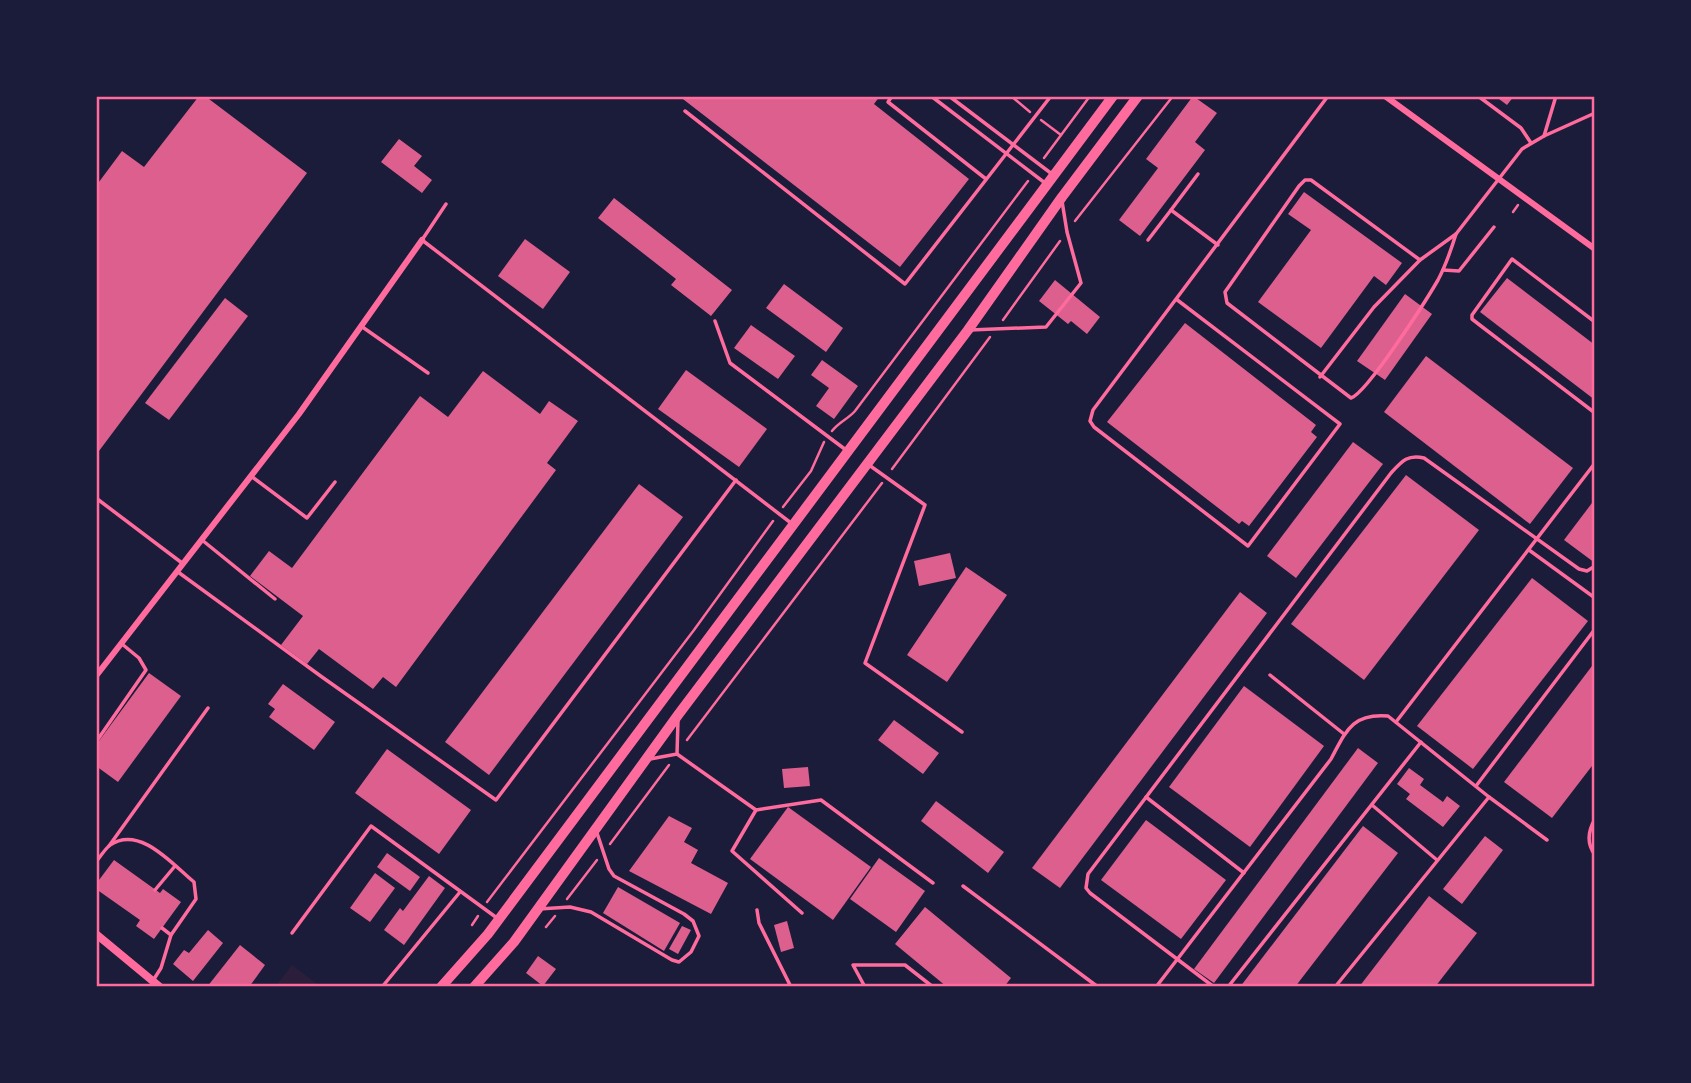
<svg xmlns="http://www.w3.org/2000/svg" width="1691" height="1083" viewBox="0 0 1691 1083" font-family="'Open Sans',sans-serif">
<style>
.green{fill:#2a1e3b}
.building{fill:#dd5f8e}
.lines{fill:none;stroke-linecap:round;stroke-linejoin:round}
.path{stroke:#ff6b9d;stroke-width:2.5}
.service{stroke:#ff6b9d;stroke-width:3.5}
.minor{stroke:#ff6b9d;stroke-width:6}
.tertiary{stroke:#ff6b9d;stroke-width:8}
.secondary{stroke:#ff6b9d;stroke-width:10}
.neatline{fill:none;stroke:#ff6b9d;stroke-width:2.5}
</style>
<rect width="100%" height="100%" fill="#1b1b3a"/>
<path class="green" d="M292,965L321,987H275Z"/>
<g class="building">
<path d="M199,96H205L307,173L96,455V186L122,151L144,167Z"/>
<path d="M679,96H880L874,104L969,179L900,267Z"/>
<path d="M1193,96L1217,113L1195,142L1205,150L1140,236L1119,220L1158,168L1146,159Z"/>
<path d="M1495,96H1514L1507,105Z"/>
<path d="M399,139L422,156L414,166L432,180L422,193L381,162Z"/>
<path d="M1304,192L1402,263L1386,285L1374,276L1321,348L1258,302L1311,230L1288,214Z"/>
<path d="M614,198L732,290L711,316L671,285L676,279L598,218Z"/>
<path d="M525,239L570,272L543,309L498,276Z"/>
<path d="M1507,278L1595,345V400L1480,312Z"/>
<path d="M1055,280L1100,317L1087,334L1071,321L1068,324L1039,301Z"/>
<path d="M784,284L843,328L826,352L766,308Z"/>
<path d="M1405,294L1432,314L1385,380L1357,361Z"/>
<path d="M225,298L248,316L169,420L145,403Z"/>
<path d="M1185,323L1316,425L1311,432L1317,437L1249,526L1242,521L1239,524L1107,422Z"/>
<path d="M751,325L795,356L778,379L734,348Z"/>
<path d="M1426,356L1573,468L1530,524L1384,412Z"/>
<path d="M822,360L858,386L834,419L816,406L829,388L811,375Z"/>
<path d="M686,370L767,429L739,467L658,409Z"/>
<path d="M483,371L540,414L549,401L578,421L547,463L556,470L396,687L383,677L373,689L319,649L307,664L281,645L303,616L250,576L269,551L292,568L420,396L448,417Z"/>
<path d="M1353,442L1383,464L1296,578L1267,556Z"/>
<path d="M1406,475L1479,530L1364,680L1291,624Z"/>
<path d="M639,484L683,517L489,775L445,742Z"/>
<path d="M1595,499V563L1564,540Z"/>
<path d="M950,553L956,578L919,586L914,561Z"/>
<path d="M966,567L1007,595L947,682L907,655Z"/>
<path d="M1532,578L1588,621L1473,769L1417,726Z"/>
<path d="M1240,592L1267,613L1060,888L1032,868Z"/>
<path d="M1595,662V762L1552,818L1504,782Z"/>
<path d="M149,673L181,696L118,782L96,766V745Z"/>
<path d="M283,684L335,722L314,750L269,717L275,709L268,704Z"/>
<path d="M1244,686L1324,746L1250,847L1169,787Z"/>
<path d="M894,720L939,753L923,774L878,740Z"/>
<path d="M1358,748L1378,763L1214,983L1194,969Z"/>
<path d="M387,749L471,810L439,854L355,793Z"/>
<path d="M808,767L810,786L784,788L782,769Z"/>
<path d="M1409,768L1424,779L1420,785L1443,802L1447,796L1460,806L1443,827L1406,799L1410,794L1397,784Z"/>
<path d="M936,801L1004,852L988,873L921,821Z"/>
<path d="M788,807L871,867L833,920L750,859Z"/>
<path d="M669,816L692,828L684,842L698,850L691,863L728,883L711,914L629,871Z"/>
<path d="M1146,820L1226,880L1181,939L1101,880Z"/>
<path d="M1363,826L1398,853L1295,987H1240Z"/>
<path d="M1485,836L1503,850L1462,904L1443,889Z"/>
<path d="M387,853L420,877L410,891L377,867Z"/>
<path d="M879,858L925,891L896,932L850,899Z"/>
<path d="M114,860L160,893L163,889L181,902L154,939L136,926L140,920L96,889V884Z"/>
<path d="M375,873L395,888L370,922L350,908Z"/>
<path d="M429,876L445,888L404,945L384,930L400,908L403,911Z"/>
<path d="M618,887L680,923L664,951L603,913Z"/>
<path d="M1429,896L1477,933L1435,987H1359Z"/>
<path d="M925,907L1011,978L1004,987H947L895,944Z"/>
<path d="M787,921L794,948L781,952L774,925Z"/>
<path d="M682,926L691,930L678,954L669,949Z"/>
<path d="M208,930L223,943L193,981L173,964L184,950L189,953Z"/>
<path d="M240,945L265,965L249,987H207Z"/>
<path d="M538,956L556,969L543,986L526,973Z"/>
</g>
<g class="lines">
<g class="path">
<path d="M1011,96L1030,112"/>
<path d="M1041,120L1061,135"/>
<path d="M1044,158L1090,96"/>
<path d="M1513,212L1518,205"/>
<path d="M1075,221L1173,96"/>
<path d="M1003,320L1060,241"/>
<path d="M832,431C839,422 848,419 855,411L1028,181"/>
<path d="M892,469L990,337"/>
<path d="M783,507L811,471L824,442"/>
<path d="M687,740L882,483"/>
<path d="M610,844L669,765"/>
<path d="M567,899L597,860"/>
<path d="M487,902L694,630L773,521"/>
<path d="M472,925L478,916"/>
<path d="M546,927L555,916"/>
</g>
<g class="service">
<path d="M892,96L888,102L986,179"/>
<path d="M931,96L1045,183"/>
<path d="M949,96L1052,174"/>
<path d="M1478,96L1521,128L1531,143"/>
<path d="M685,111L905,284L1051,96"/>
<path d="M1544,136L1556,96"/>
<path d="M446,204L422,240L791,523"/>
<path d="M1171,210L1198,174"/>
<path d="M1148,240L1171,210L1218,245"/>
<path d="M1420,260L1311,180H1305L1299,186L1225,292L1227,303L1351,398C1367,393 1427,299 1438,280C1446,265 1451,250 1456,234"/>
<path d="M1443,270L1459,271L1494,227"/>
<path d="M1176,299L1340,424L1248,546L1094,427L1090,421L1093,410L1328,96"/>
<path d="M715,321L730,363L846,450"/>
<path d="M1595,322L1512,259L1472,315V319L1481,326L1595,413"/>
<path d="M361,326L428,373"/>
<path d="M970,330L1046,327L1081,283L1067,232L1062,201"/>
<path d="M1320,377L1374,307L1420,260L1456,234L1522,149L1544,136L1595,113"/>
<path d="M869,465L925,505L865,663L962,732"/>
<path d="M251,476L307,518L335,482"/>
<path d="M96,498L182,563"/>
<path d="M202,540L275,599"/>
<path d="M1529,550L1595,598"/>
<path d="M178,572L322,677L496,800L736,480"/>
<path d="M1270,675L1344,734"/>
<path d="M1396,722L1595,463"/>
<path d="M96,742L146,670L139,658L122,644"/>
<path d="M677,754L756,810L821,800L933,883"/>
<path d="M650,759L677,754L678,720"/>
<path d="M1476,786L1595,629"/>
<path d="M1146,797L1244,873"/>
<path d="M1489,797L1547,840"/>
<path d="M1372,805L1437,860"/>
<path d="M756,810L732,851L802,913"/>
<path d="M1595,819C1588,831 1586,843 1595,855"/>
<path d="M109,846L208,708"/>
<path d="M96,862C100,857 105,849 110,845C140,825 172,864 194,882L196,899L171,935L161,968L154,979"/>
<path d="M963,886L1098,987"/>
<path d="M155,890L175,866"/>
<path d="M539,909L570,907L591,912L672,960L679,962L691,952L699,936L693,921L684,914L614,876L609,869L597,833"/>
<path d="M757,910L759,923L791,987"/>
<path d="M162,928L171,935"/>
<path d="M292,933L371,826L497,918"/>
<path d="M382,987L460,892"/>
<path d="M865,987L853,965H905L933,987"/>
<path d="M1156,987L1331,759C1346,731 1352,713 1388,716L1489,797L1335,987"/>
<path d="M1214,987L1090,893L1086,888L1088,874L1391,473C1402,461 1408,454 1424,458L1579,569L1587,571L1595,566"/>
<path d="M1228,987L1421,742"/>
</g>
<g class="minor">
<path d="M1385,96L1595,249"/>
<path d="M96,676L299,414L422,240"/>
</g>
<path class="tertiary" d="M96,934L160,987"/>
<g class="secondary">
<path d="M441,987L488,934L1113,96"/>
<path d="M474,987L514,942L678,715L968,330L1062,197L1138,96"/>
</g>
</g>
<rect width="1691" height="1083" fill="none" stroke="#1b1b3a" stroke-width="196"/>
<rect x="98" y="98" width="1495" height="887" class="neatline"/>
</svg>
